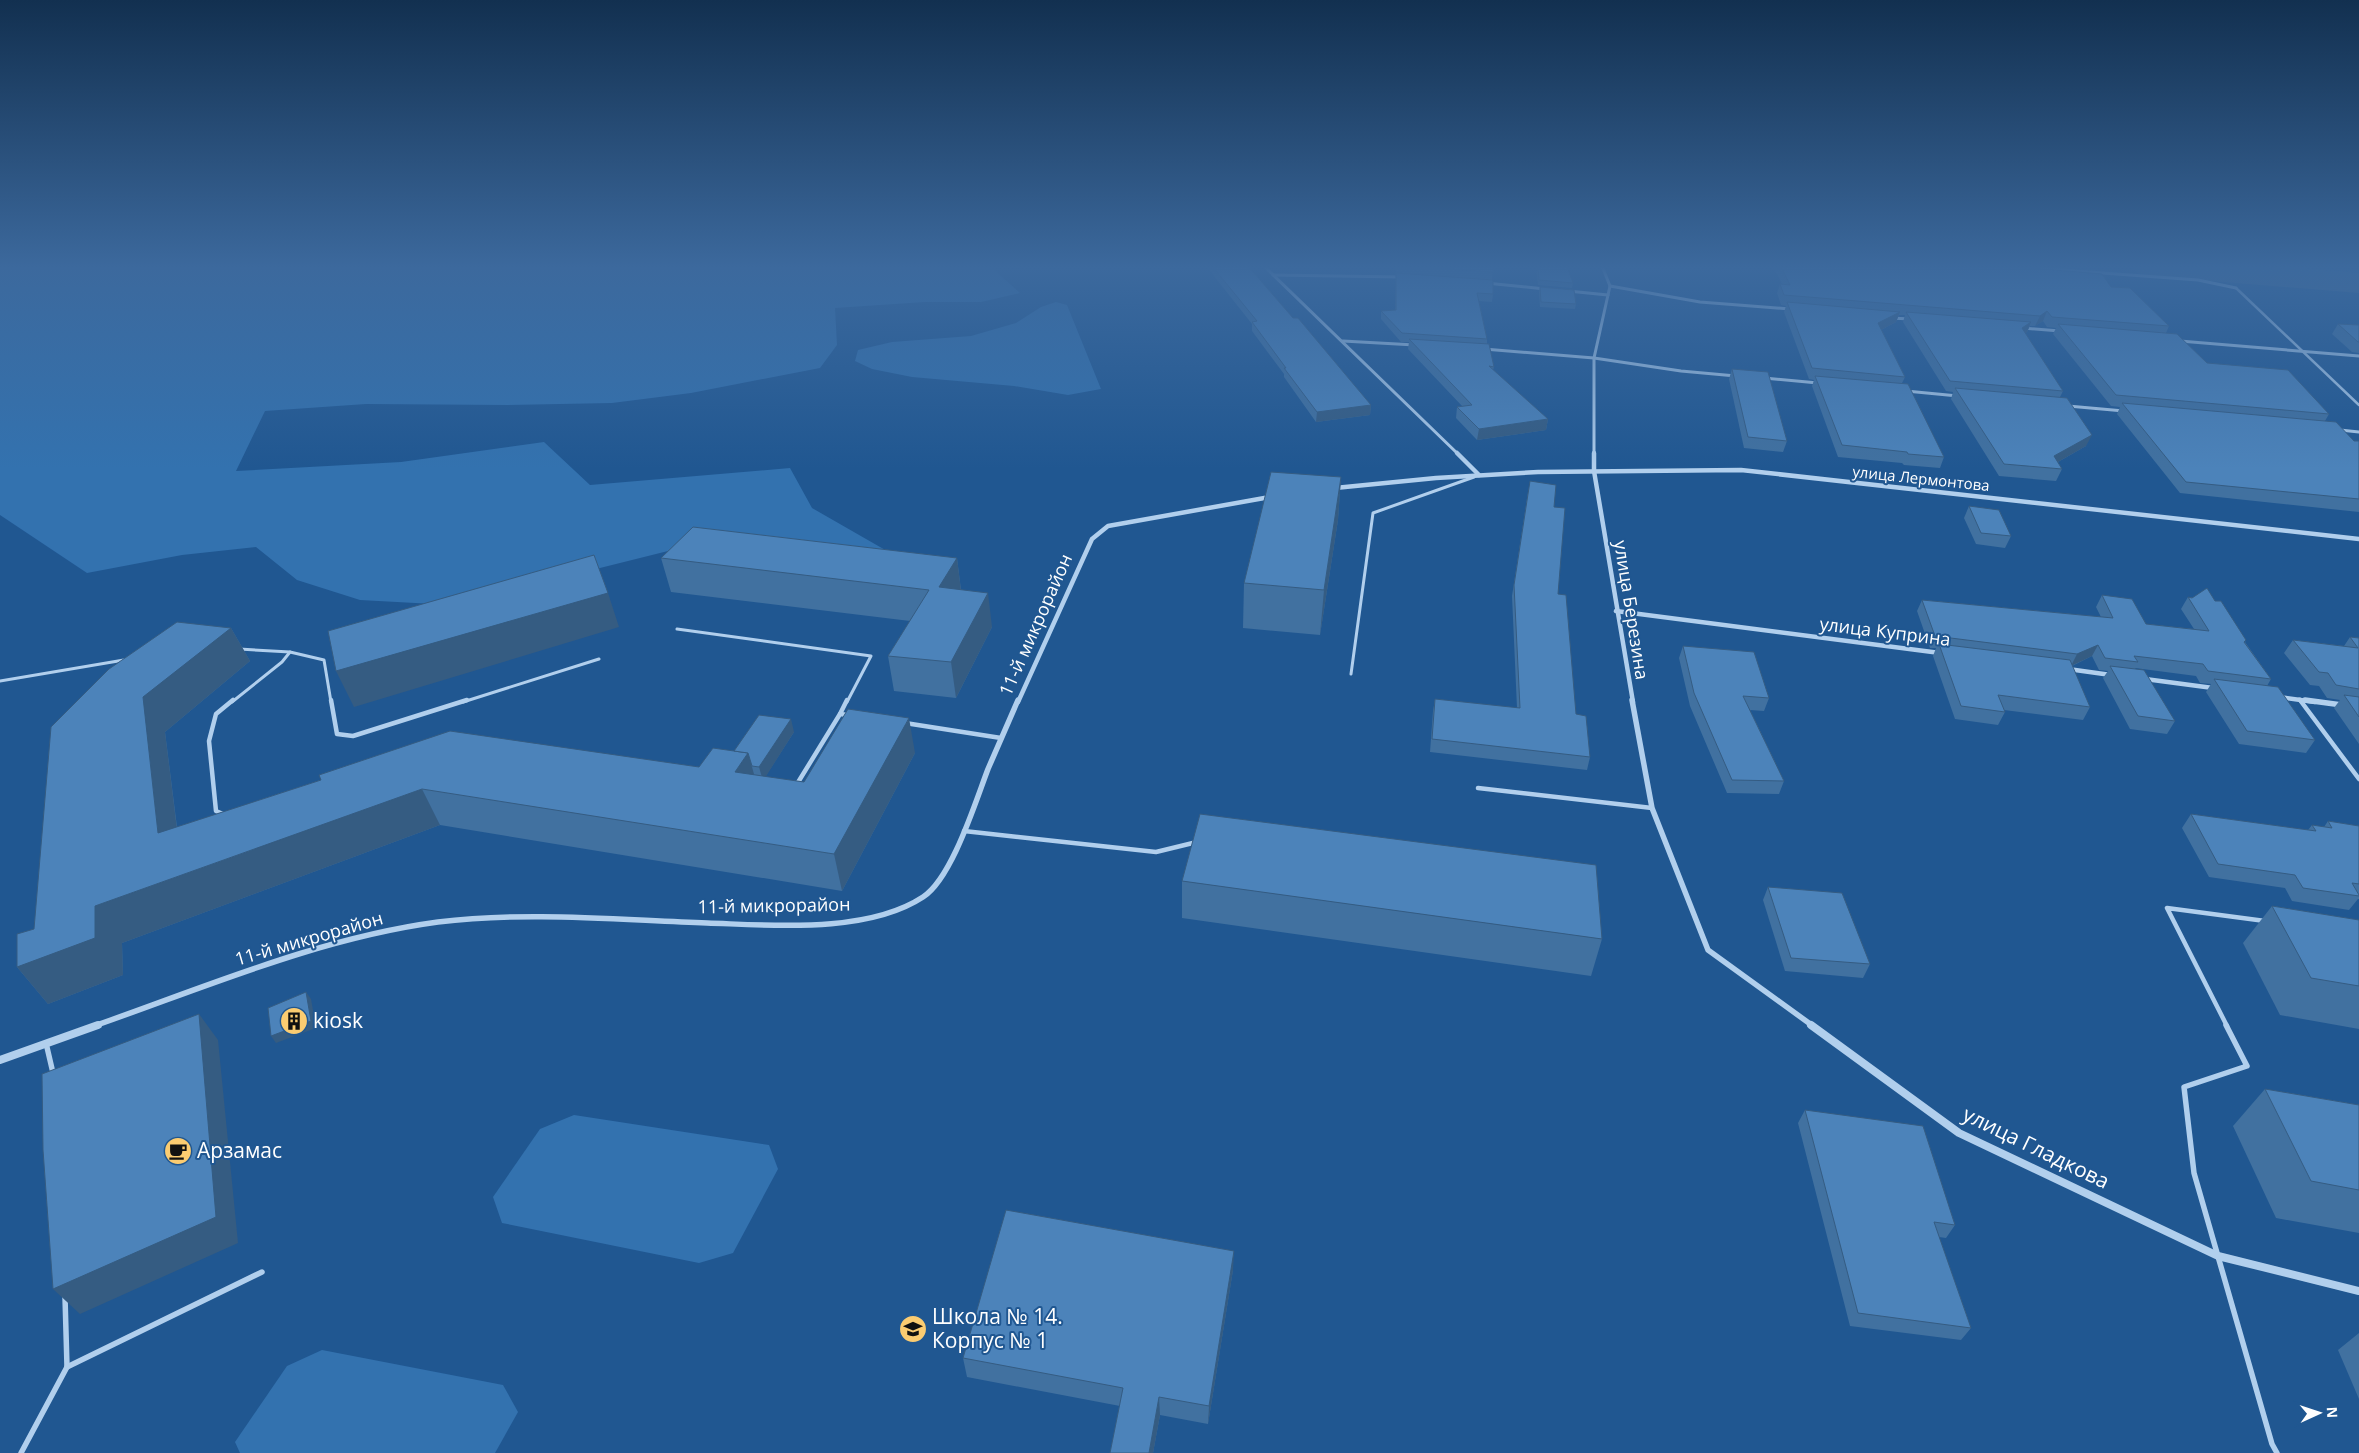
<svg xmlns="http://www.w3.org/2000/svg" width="2359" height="1453" viewBox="0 0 2359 1453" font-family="'Open Sans',sans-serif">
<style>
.green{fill:#3372af}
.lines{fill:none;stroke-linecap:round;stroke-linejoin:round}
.river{fill:#456c95;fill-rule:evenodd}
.lane-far3{stroke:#b1cfed;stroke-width:2.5}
.lane-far2{stroke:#b1cfed;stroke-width:3}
.lane-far1{stroke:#b1cfed;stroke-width:4.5}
.lane{stroke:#b1cfed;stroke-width:5.5}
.street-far3{stroke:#b1cfed;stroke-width:3}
.street-far2{stroke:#b1cfed;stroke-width:4.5}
.street-far1{stroke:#b1cfed;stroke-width:5.5}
.street{stroke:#b1cfed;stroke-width:8}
.wall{fill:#4171a0}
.shaded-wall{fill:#355c82}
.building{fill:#4c83ba;stroke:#355c82}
.labels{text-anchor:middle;stroke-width:4;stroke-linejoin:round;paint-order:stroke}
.far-street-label{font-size:15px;fill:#fff;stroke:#205791}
.street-label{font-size:18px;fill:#fff;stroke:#205791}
.near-poi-label{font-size:21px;fill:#fff;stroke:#205791;text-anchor:start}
.near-street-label{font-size:21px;fill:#fff;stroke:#205791}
</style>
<rect width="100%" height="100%" fill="#205791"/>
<g class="green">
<path d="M0,266H990L1020,293L981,302H925L835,308L837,345L820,368L691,393L612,403L507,405L366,404L265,411L236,471L401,462L544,442L590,485L790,468L812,508L887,551L736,534L452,605L360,600L297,580L256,547L182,555L87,573L0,515Z"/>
<path d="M1056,302L1067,305L1101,389L1068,395L1014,386L912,377L872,369L855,361L858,350L892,342L971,336L1016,323L1041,307Z"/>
<path d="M574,1115L769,1145L778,1169L733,1253L699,1263L502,1223L493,1197L540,1129Z"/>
<path d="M322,1350L503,1385L518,1412L495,1453H240L235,1442L287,1366Z"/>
</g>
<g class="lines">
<path class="river" d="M2132,266H2273L2359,273V293L2149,276L2137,273Z"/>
<path class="lane-far3" d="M2236,288L2359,405"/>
<g class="lane-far2">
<path d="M677,629L871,656L847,702"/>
<path d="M239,649L290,652L324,660L331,702"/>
<path d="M1351,674L1373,513L1474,477"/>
<path d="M0,681L124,660"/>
<path d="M2299,699L2301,702"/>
<path d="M232,702L282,662L290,652"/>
<path d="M463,702L599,659"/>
</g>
<g class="lane-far1">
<path d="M331,700L337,734L353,736L467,700"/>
<path d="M847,700L840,714L848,715"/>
<path d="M2300,700L2359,779"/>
<path d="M905,723L1001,738"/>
<path d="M797,784L840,714"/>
<path d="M1478,788L1652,808"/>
<path d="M223,814L216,811L209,741L216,714L233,700"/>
<path d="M964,831L1156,852L1197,842"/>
<path d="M2227,1026L2167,908L2265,921"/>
</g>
<g class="lane">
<path d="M2226,1025L2247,1066L2184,1087L2194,1173L2272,1444L2277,1453"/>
<path d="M46,1043L53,1073"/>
<path d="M67,1367L262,1272"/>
<path d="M21,1453L67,1367L65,1297"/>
</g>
<g class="street-far3">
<path d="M1264,266L1458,454"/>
<path d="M2010,266L2198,280L2236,288"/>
<path d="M1273,275L1403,277"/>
<path d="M1486,283L1545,289"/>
<path d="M1610,286L1700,302L1790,309"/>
<path d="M1568,291L1608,295"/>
<path d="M1891,318L1910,319"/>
<path d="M2023,328L2060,331"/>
<path d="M1343,341L1415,345"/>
<path d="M2180,341L2359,356"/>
<path d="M1484,349L1594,358L1681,371L1736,376"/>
<path d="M1764,378L1818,383"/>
<path d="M1906,391L1958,396"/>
<path d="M2068,406L2124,411"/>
<path d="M2340,430L2359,432"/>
<path d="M1594,454V358L1610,286L1602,266"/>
</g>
<g class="street-far2">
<path d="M1457,453L1479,475"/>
<path d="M1594,453V471L1633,702"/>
<path d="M1335,488L1436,478L1538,472L1741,470L2359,539"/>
<path d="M1616,611L1940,653"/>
<path d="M2068,669L2111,675"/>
<path d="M2145,679L2213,688"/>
<path d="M2279,697L2315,702"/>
<path d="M1018,702L1092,539L1108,526L1270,497"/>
</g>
<g class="street-far1">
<path d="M1632,700L1652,808L1708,950L1813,1026"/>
<path d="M2305,700L2342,705"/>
<path d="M94,1026C206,987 319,938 438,922C527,911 618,920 707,923C771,925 867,934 923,897C952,878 975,803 988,769C998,746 1008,723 1018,700"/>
</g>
<g class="street">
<path d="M1811,1025L1959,1133L2218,1256L2359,1291"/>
<path d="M0,1060L98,1025"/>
</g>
</g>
<g class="wall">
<path d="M1206,266H1248L1293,318L1371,405L1370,415L1316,422L1284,377V374L1252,331V324Z"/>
<path d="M1396,266H1493L1492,280L1493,294L1492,302L1479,301L1487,339V344L1494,367L1493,370L1548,419L1546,430L1477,440L1456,418L1457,407L1462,406L1408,349L1409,342H1401L1381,319V311L1395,310Z"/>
<path d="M1536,266H1567L1573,283L1572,288L1538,285Z"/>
<path d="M1773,266H2007L2111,287L2169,326L2166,333L2207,363L2329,414L2325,421L2354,441H2359V512L2180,493L2117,414L2120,407L2111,406L2053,334L2056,328L2047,327L2043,321L2035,326H2030L2027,332L2025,333L2063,391L2060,397L2086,446L2058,462L2062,469L2056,481L1999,476L1951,399L1953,392L1946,391L1903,322L1905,315H1899L1896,322L1881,330L1905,377L1902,383L1944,457L1940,468L1904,465L1902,463L1838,457L1812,386L1814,380L1809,379L1784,312L1786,306L1781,305L1777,293L1780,284H1782Z"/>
<path d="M1540,287L1576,304L1575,309L1540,307L1539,292Z"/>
<path d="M2338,324L2359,325V353L2352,352L2332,334Z"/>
<path d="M1732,369L1787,441L1783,452L1744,448L1729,379Z"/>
<path d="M1341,477L1338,520L1320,635L1243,628L1244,583Z"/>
<path d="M1528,492L1554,507L1558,594L1576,714L1590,757L1587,770L1430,752L1433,711L1435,699L1517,708L1512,596Z"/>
<path d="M1969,506L2011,536L2005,548L1976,544L1964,518Z"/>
<path d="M661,558H957L961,590L992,627L956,698L894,691L888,656L910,621L671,592Z"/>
<path d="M2102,595L2146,624L2194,629L2181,609L2188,597L2215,601L2246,640L2245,642L2271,679L2267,686L2315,740L2306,753L2239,744L2206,692L2211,684L2200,683L2196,676L2135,668L2175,721L2167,734L2130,729L2103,678L2108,671L2099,670L2092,656L2072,666L2090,707L2083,720L2004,710L2005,712L1998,725L1955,719L1933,656L1936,648H1930L1917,611L1922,600L2101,617L2096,607Z"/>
<path d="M231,628L250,661L165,732L177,827L321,780L699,767L734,751L794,732L765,777L804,782L915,753L842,891L440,825L122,943L123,975L48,1004L17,967L34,929Z"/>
<path d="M2350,637L2359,638V744L2334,708L2340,700L2327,698L2319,686L2310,685L2284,653L2293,640L2344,646Z"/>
<path d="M1683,646L1769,698L1764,711L1750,710L1784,781L1779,794L1727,793L1690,706L1679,658Z"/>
<path d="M2191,814L2308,830L2312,825L2324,827L2328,821L2359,826V899H2358L2349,910L2292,901L2285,888L2209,877L2182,828Z"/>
<path d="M1182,881L1602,939L1591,976L1182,918Z"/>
<path d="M1768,887L1870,964L1863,978L1785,971L1763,900Z"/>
<path d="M2272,906L2359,920V1029L2280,1015L2243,943Z"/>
<path d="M2265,1089L2359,1105V1233L2276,1218L2233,1126Z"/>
<path d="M1805,1110L1955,1225L1946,1238L1939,1237L1971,1328L1961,1340L1850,1326L1798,1123Z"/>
<path d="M1233,1270L1208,1424L1160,1415L1153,1453H1110L1120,1406L967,1377L963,1358Z"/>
<path d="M2359,1333V1399L2338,1350Z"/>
</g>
<g class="shaded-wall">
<path d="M2047,311L2043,321L2035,326L2040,316Z"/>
<path d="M1900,312L1896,322L1875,333L1878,323Z"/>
<path d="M2031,322L2027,332L2018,339L2022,328Z"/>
<path d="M1371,405L1370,415L1316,422L1317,412Z"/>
<path d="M1548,419L1546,430L1477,440L1479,429Z"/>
<path d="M2092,435L2086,446L2049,467L2054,456Z"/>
<path d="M1341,477L1338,520L1320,635L1324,590Z"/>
<path d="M957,558L961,591L939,587Z"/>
<path d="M608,593L619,627L354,707L336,671Z"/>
<path d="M988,593L992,627L956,698L951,662Z"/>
<path d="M231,628L250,661L165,732L182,870L158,833L143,697Z"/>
<path d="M2098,645L2092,656L2071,666L2077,654Z"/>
<path d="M909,718L915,753L842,891L834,854Z"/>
<path d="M791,719L794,732L763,781L759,767Z"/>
<path d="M748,753L758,788L735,772Z"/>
<path d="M422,789L440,825L122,943L123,975L48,1004L17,967L95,906Z"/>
<path d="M306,992L311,999L316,1028L276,1043L271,1036Z"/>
<path d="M199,1014L218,1040L238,1243L80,1314L53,1289Z"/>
<path d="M1234,1251L1233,1270L1208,1424L1209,1406Z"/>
<path d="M1159,1397L1160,1415L1153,1453H1149Z"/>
</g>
<g class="building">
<path d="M1212,266H1248L1293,318H1298L1371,405L1317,412L1284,368H1286L1252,322L1257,321Z"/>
<path d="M1401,266H1493V272Z"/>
<path d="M1538,266H1567L1573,283L1539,280Z"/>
<path d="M1781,266H2007L2102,274L2111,287L2130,288L2169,326L2052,317L2047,311L2040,316L1784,295L1780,284L1790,285Z"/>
<path d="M1396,273L1493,280V294L1477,293L1487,339L1402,333L1381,311L1396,310Z"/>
<path d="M1540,287L1574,290L1576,304L1541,302Z"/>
<path d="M1787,302L1900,312L1878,323L1905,377L1812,368Z"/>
<path d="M1906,312L2031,322L2022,328L2063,391L1950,381Z"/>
<path d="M2058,324L2177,334L2207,363L2288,370L2329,414L2116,395Z"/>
<path d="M2338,324L2359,325V342H2358Z"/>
<path d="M1409,339L1489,344L1494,367L1489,366L1548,419L1479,429L1457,407L1472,405Z"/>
<path d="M1732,369L1768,372L1787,441L1748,437Z"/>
<path d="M1815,376L1908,384L1944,457L1908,454L1907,452L1842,445Z"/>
<path d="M1955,388L2067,398L2092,435L2054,456L2062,469L2004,464Z"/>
<path d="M2122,403L2336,422L2354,441H2359V499L2186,482Z"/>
<path d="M1271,472L1341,477L1324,590L1244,583Z"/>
<path d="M1530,481L1556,485L1554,507L1565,508L1558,594L1566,595L1576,714L1586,716L1590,757L1432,739L1435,699L1520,708L1514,585Z"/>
<path d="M1969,506L1999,510L2011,536L1981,533Z"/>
<path d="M693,527L957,558L939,587L988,593L951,662L888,656L929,590L661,558Z"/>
<path d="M594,555L608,593L336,671L328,631Z"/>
<path d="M2207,588L2215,601H2221L2246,640L2244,642L2271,679L2208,671L2203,664L2134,656L2138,662L2105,658L2098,645L2077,654L1935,636L1922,600L2113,618L2102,595L2132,599L2146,624L2209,631L2188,597L2192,598Z"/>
<path d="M177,622L231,628L143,697L158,833L321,780L319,775L450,731L699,767L713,748L748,753L735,772L804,782L848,709L909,718L834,854L422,789L95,906V938L17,967V934L34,929L51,727L109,669Z"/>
<path d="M2350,637L2359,638V689L2336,685L2328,673L2319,672L2293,640L2358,648Z"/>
<path d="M1939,644L2070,660L2090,707L1998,695L2005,712L1961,706Z"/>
<path d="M1683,646L1754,652L1769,698L1743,696L1784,781L1732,780L1694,693Z"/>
<path d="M2110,666L2144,670L2175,721L2138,716Z"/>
<path d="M2214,679L2278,687L2315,740L2247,731Z"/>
<path d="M2344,695L2359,697V717Z"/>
<path d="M759,715L791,719L759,767L752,766L748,753L734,751Z"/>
<path d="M1200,814L1596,865L1602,939L1182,881Z"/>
<path d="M2191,814L2316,831L2312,825L2332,828L2328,821L2359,826V884L2352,883L2359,895V896L2303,888L2295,875L2218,864Z"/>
<path d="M1768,887L1842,893L1870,964L1791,958Z"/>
<path d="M2272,906L2359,920V986L2311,978Z"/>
<path d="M306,992L311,1021L271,1036L268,1008Z"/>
<path d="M199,1014L216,1217L53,1289L43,1150L42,1074Z"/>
<path d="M2265,1089L2359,1105V1190L2311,1181Z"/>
<path d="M1805,1110L1923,1126L1955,1225L1934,1222L1971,1328L1858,1313Z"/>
<path d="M1006,1210L1234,1251L1209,1406L1159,1397L1149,1453H1110L1123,1388L963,1358Z"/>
</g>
<linearGradient id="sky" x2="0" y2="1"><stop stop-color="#123050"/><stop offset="0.57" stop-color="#3c699d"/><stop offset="1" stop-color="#3c699d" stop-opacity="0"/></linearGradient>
<rect width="2359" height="469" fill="url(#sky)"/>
<defs>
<g id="building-disc" transform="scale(1.4375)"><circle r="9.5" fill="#fbcc71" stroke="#205791"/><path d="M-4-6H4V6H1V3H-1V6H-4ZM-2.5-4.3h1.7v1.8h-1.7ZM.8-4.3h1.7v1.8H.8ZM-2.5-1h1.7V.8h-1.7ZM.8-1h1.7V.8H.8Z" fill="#111"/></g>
<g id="cafe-disc" transform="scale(1.4375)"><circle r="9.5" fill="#fbcc71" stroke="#205791"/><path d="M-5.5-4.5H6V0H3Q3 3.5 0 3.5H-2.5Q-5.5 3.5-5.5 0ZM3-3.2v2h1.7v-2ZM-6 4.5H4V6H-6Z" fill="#111"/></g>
<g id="school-disc" transform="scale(1.4375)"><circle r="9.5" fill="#fbcc71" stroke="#205791"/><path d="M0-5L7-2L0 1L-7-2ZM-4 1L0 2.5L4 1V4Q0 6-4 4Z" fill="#111"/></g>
</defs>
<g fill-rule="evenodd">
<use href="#building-disc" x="294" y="1021"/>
<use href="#cafe-disc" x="178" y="1151"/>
<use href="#school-disc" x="913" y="1329"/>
</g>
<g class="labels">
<g class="far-street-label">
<text transform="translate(1921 479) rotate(6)" y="5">улица Лермонтова</text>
</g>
<g class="street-label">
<text transform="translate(1631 610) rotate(81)" y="6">улица Березина</text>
<text transform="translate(1036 625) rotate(-66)" y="6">11-й микрорайон</text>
<text transform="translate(1885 632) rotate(7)" y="6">улица Куприна</text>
<text transform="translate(774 906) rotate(-1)" y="6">11-й микрорайон</text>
<text transform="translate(309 939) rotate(-16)" y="6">11-й микрорайон</text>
</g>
<g class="near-poi-label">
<text x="313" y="1028">kiosk</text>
<text x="197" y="1158">Арзамас</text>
<text x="932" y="1324">Школа № 14.<tspan x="932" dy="24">Корпус № 1</tspan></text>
</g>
<g class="near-street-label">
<text transform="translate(2036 1148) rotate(26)" y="7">улица Гладкова</text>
</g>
</g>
<g transform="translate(2319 1413) rotate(87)" stroke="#205791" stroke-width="4" paint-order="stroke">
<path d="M0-4L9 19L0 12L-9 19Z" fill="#ffffff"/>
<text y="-8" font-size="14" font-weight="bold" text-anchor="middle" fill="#ffffff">N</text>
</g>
</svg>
